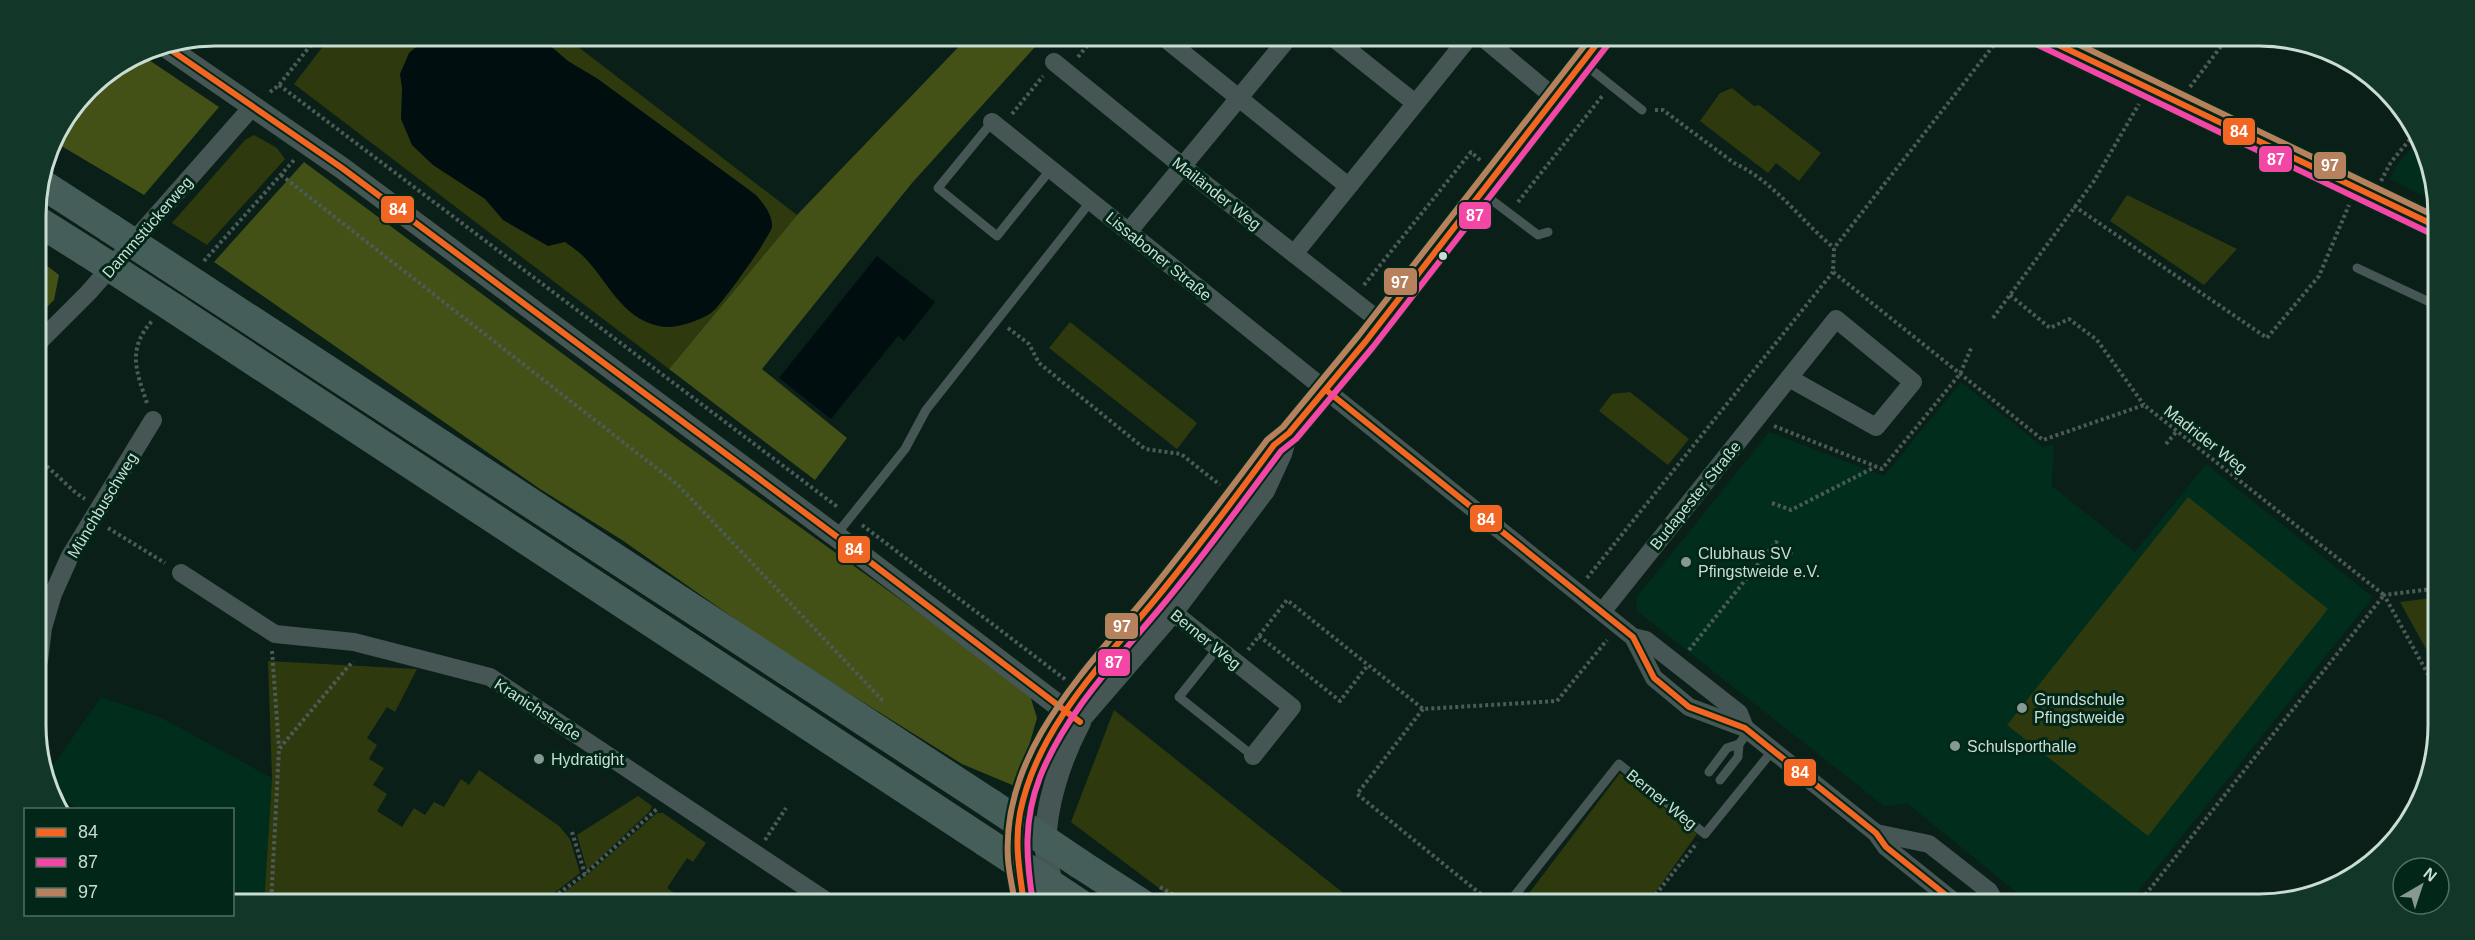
<svg xmlns="http://www.w3.org/2000/svg" width="2475" height="940" viewBox="0 0 2475 940" font-family="Arial,sans-serif">
<style>
.built{fill:#012d1d}
.green{fill:#2e3a0d}
.forest{fill:#435116}
.water{fill:#010e0f}
.lines{fill:none;stroke-linecap:round;stroke-linejoin:round}
.path{stroke:#4c5b58;stroke-width:4;stroke-dasharray:3 3;stroke-linecap:butt}
.service{stroke:#465654;stroke-width:9}
.minor{stroke:#465654;stroke-width:18}
.tertiary{stroke:#465654;stroke-width:22}
.trunk{stroke:#465e5a;stroke-width:30}
.trunk-bridge{stroke:#465e5a;stroke-width:30}
.bus-1-casing{stroke:#022719;stroke-width:10}
.bus-2-casing{stroke:#022719;stroke-width:10}
.bus-3-casing{stroke:#022719;stroke-width:10}
.bus-1{stroke:#f26522;stroke-width:6}
.bus-2{stroke:#f346a5;stroke-width:6}
.bus-3{stroke:#b6815c;stroke-width:6}
.bus-dot{fill:#caddd3;stroke:#022719;stroke-width:2}
.poi-dot{fill:#879a91;stroke:#022719;stroke-width:2}
.labels{text-anchor:middle;stroke-width:6;stroke-linejoin:round;paint-order:stroke}
.street-label{font-size:16px;fill:#caddd3;stroke:#022719}
.poi-label{font-size:16px;fill:#caddd3;stroke:#022719;text-anchor:start}
.rim{fill:none;stroke:#caddd3;stroke-width:3}
.line-badge{stroke:#022719;stroke-width:2}
.badge-label{font-size:16px;text-anchor:middle;font-weight:bold;fill:#fff}
</style>
<rect width="100%" height="100%" fill="#0a1f17"/>
<g class="built">
<path d="M2421,137L2437,192V203L2390,179L2397,165Z"/>
<path d="M1961,382L2043,447L2054,444L2052,486L2135,552L2206,464L2373,597L2128,904H2031L1908,804L1884,806L1637,611L1636,598L1769,432L1884,476Z"/>
<path d="M101,697L162,718L272,778L264,904H239L233,902L232,810L77,809L57,794L47,774Z"/>
</g>
<g class="green">
<path d="M331,36H564L797,215L669,369L294,84Z"/>
<path d="M1732,88L1754,106L1759,105L1821,153L1799,181L1776,163L1768,173L1700,121L1720,93Z"/>
<path d="M254,135L277,148L285,159L207,245L172,223L245,140Z"/>
<path d="M2127,195L2237,249L2204,285L2110,221Z"/>
<path d="M1070,322L1197,423L1177,449L1049,348Z"/>
<path d="M1630,392L1689,439L1668,465L1599,411L1612,394Z"/>
<path d="M2188,497L2328,609L2148,836L2007,725Z"/>
<path d="M2439,597V672L2400,602Z"/>
<path d="M268,661L417,669L395,712L387,707L367,738L377,745L369,759L384,768L373,785L387,794L377,811L402,827L414,808L425,815L434,802L444,807L461,779L469,785L479,770L559,826L570,839L580,873L540,904H264L272,778Z"/>
<path d="M1114,710L1357,904H1180L1071,822Z"/>
<path d="M1620,773L1697,834L1647,904H1521Z"/>
<path d="M638,796L652,806L650,811L587,870L577,835Z"/>
<path d="M657,813H663L706,843L693,862L687,858L667,888L677,895L670,904H548L586,876Z"/>
</g>
<g class="forest">
<path d="M969,36H1045L912,183L762,369L847,438L815,480L669,369L797,215Z"/>
<path d="M140,54L219,107L144,195L53,141L55,136L97,81Z"/>
<path d="M304,162L679,440L1029,692L1037,718L1017,787L962,764L778,649L622,540L540,489L214,262Z"/>
<path d="M37,258L59,275L54,300L37,317Z"/>
</g>
<g class="water">
<path d="M429,36H539L568,61L598,79L756,195C763,203 773,215 772,227C770,237 721,306 711,313C699,321 674,330 659,326C621,318 608,281 583,256C578,251 571,246 565,242L548,246L503,220L485,199L433,165L412,145L401,119L402,88L400,74L409,53Z"/>
<path d="M877,256L935,302L904,341L898,336L831,419L779,378Z"/>
</g>
<g class="lines">
<g class="path">
<path d="M2001,36L1834,248L1833,272L2043,440L2144,405L2384,595L2138,904"/>
<path d="M1078,57L1095,36"/>
<path d="M279,85L839,508"/>
<path d="M2190,87L2229,36"/>
<path d="M270,92L279,85L318,36"/>
<path d="M1655,110H1663L1734,163C1775,182 1800,220 1834,248"/>
<path d="M1012,114L1043,76"/>
<path d="M281,175L678,485L884,702"/>
<path d="M2381,181L2391,162L2417,131"/>
<path d="M1518,202L1603,95"/>
<path d="M2074,206L2267,338L2319,276L2349,205"/>
<path d="M204,261L295,159"/>
<path d="M1364,285L1471,152L1482,162"/>
<path d="M2010,295L2050,328L2069,319L2097,340L2144,405"/>
<path d="M1993,318L2094,181L2139,104"/>
<path d="M1008,328L1029,344L1039,363L1145,449L1181,454L1220,485"/>
<path d="M147,403C136,371 127,349 152,321"/>
<path d="M1774,426L1882,469L1960,374L1972,346"/>
<path d="M2166,444L2177,431"/>
<path d="M38,458L76,493L85,499"/>
<path d="M1772,503L1791,510L1875,467"/>
<path d="M862,525L1066,680"/>
<path d="M108,528L165,563"/>
<path d="M1587,578L1833,272"/>
<path d="M2439,588L2384,595L2439,694"/>
<path d="M1259,636L1340,701L1368,665"/>
<path d="M1248,650L1287,600L1423,709L1557,701L1607,640"/>
<path d="M1689,650L1776,542L1794,556"/>
<path d="M272,651L279,748"/>
<path d="M1423,709L1357,794L1493,904"/>
<path d="M572,832L585,874"/>
<path d="M765,840L786,808"/>
<path d="M1160,887L1190,904"/>
<path d="M271,904L279,749L353,661"/>
<path d="M544,904L585,874L657,809"/>
<path d="M1648,904L1697,843"/>
</g>
<g class="service">
<path d="M1583,63L1642,110"/>
<path d="M992,122L938,188L997,236L1051,169"/>
<path d="M1481,192L1538,235L1548,232"/>
<path d="M2357,268L2438,306"/>
<path d="M836,535L905,449L926,410L1091,201"/>
<path d="M1218,648L1179,697L1253,756"/>
<path d="M1709,772L1727,748L1739,744L1749,731"/>
<path d="M1720,780L1738,757L1739,744"/>
<path d="M1508,904L1619,764L1705,834L1773,750"/>
</g>
<g class="minor">
<path d="M1162,36L1348,186"/>
<path d="M1331,36L1415,103"/>
<path d="M1481,36L1555,98"/>
<path d="M2040,36L2438,227"/>
<path d="M1054,62L1182,166L1381,322"/>
<path d="M992,122L1633,637L1654,678L1689,707L1745,728L1876,833L1886,847L1957,904"/>
<path d="M1129,231L1290,36"/>
<path d="M1294,254L1470,36"/>
<path d="M37,344L88,293L253,106"/>
<path d="M181,573L275,634L354,642L490,677L831,904"/>
<path d="M1164,605L1292,707L1253,756"/>
<path d="M1602,612L1836,319L1913,382L1876,427L1789,378"/>
<path d="M1633,637L1646,640L1739,713L1745,728"/>
<path d="M39,661L43,628L53,594L70,556L153,420"/>
<path d="M1064,710L1156,599L1274,445L1289,433L1366,341L1603,36"/>
<path d="M1080,722L1174,613L1266,491L1283,454L1289,433"/>
<path d="M1876,833L1929,844L1989,891L1996,904"/>
</g>
<g class="tertiary">
<path d="M165,46L342,168L836,536L1080,722C1061,758 1043,810 1046,851C1047,866 1052,881 1054,896"/>
<path d="M1024,904C1005,830 1028,774 1064,710"/>
</g>
<g class="trunk">
<path d="M42,184L110,228"/>
<path d="M36,220L87,252"/>
<path d="M197,285L991,804"/>
<path d="M175,309L986,842"/>
<path d="M1080,864L1142,904"/>
</g>
<g class="trunk-bridge">
<path d="M110,228L197,285"/>
<path d="M87,252L175,309"/>
<path d="M991,804L1080,864"/>
<path d="M986,842L1080,904"/>
</g>
<g class="bus-1-casing">
<g id="bus-1">
<path d="M2040,36L2438,227"/>
<path d="M165,46L342,168L836,536L1080,722"/>
<path d="M1326,390L1633,637L1654,678L1689,707L1745,728L1876,833L1886,847L1957,904"/>
<path d="M1024,904C1020,874 1014,844 1020,813C1038,724 1108,658 1163,590C1202,542 1238,494 1274,445L1289,433L1366,341L1603,36"/>
</g>
</g>
<g class="bus-2-casing">
<g id="bus-2">
<path d="M2036,44L2434,235"/>
<path d="M1033,903C1026,858 1023,821 1040,777C1066,712 1117,660 1161,607C1203,557 1241,504 1281,451L1296,439L1373,347L1610,42"/>
</g>
</g>
<g class="bus-3-casing">
<g id="bus-3">
<path d="M2061,36L2437,217"/>
<path d="M1015,904C1013,889 1009,874 1008,859C1001,751 1088,668 1150,592C1190,542 1229,491 1267,440L1283,427L1359,335L1592,36"/>
</g>
</g>
<use href="#bus-1" class="bus-1"/>
<use href="#bus-2" class="bus-2"/>
<use href="#bus-3" class="bus-3"/>
</g>
<circle class="bus-dot" cx="1443" cy="256" r="5"/>
<g class="poi-dot">
<circle cx="1686" cy="562" r="6"/>
<circle cx="2022" cy="708" r="6"/>
<circle cx="1955" cy="746" r="6"/>
<circle cx="539" cy="759" r="6"/>
</g>
<g class="labels">
<g class="street-label">
<text transform="translate(1217 193) rotate(38)" y="6">Mailänder Weg</text>
<text transform="translate(147 227) rotate(-49)" y="6">Dammstückerweg</text>
<text transform="translate(1159 256) rotate(39)" y="6">Lissaboner Straße</text>
<text transform="translate(2206 439) rotate(38)" y="6">Madrider Weg</text>
<text transform="translate(1695 495) rotate(-51)" y="6">Budapester Straße</text>
<text transform="translate(102 505) rotate(-59)" y="6">Münchbuschweg</text>
<text transform="translate(1206 639) rotate(39)" y="6">Berner Weg</text>
<text transform="translate(538 709) rotate(33)" y="6">Kranichstraße</text>
<text transform="translate(1662 799) rotate(39)" y="6">Berner Weg</text>
</g>
<g class="poi-label">
<text x="1698" y="559">Clubhaus SV<tspan x="1698" dy="18">Pfingstweide e.V.</tspan></text>
<text x="2034" y="705">Grundschule<tspan x="2034" dy="18">Pfingstweide</tspan></text>
<text x="1967" y="752">Schulsporthalle</text>
<text x="551" y="765">Hydratight</text>
</g>
</g>
<path d="M0 0H2475V940H0ZM215 46H2259A169 169 0 0 1 2428 215V725A169 169 0 0 1 2259 894H215A169 169 0 0 1 46 725V215A169 169 0 0 1 215 46Z" fill="#123628" fill-rule="evenodd"/>
<path class="rim" d="M215 46H2259A169 169 0 0 1 2428 215V725A169 169 0 0 1 2259 894H215A169 169 0 0 1 46 725V215A169 169 0 0 1 215 46Z"/>
<g class="line-badge">
<rect x="2222" y="117" width="34" height="29" rx="6" fill="#f26522"/>
<rect x="2258" y="145" width="35" height="28" rx="6" fill="#f346a5"/>
<rect x="2313" y="151" width="34" height="29" rx="6" fill="#b6815c"/>
<rect x="380" y="195" width="35" height="29" rx="6" fill="#f26522"/>
<rect x="1458" y="201" width="34" height="29" rx="6" fill="#f346a5"/>
<rect x="1383" y="267" width="35" height="29" rx="6" fill="#b6815c"/>
<rect x="1469" y="504" width="34" height="29" rx="6" fill="#f26522"/>
<rect x="837" y="535" width="34" height="29" rx="6" fill="#f26522"/>
<rect x="1104" y="612" width="35" height="28" rx="6" fill="#b6815c"/>
<rect x="1097" y="648" width="34" height="29" rx="6" fill="#f346a5"/>
<rect x="1783" y="758" width="34" height="29" rx="6" fill="#f26522"/>
</g>
<g class="badge-label">
<text x="2239" y="137">84</text>
<text x="2276" y="165">87</text>
<text x="2330" y="171">97</text>
<text x="398" y="215">84</text>
<text x="1475" y="221">87</text>
<text x="1400" y="288">97</text>
<text x="1486" y="525">84</text>
<text x="854" y="555">84</text>
<text x="1122" y="632">97</text>
<text x="1114" y="668">87</text>
<text x="1800" y="778">84</text>
</g>
<rect x="24" y="808" width="210" height="108" fill="#022719" stroke="#527063" stroke-width="1.5"/>
<rect x="36" y="828" width="30" height="9" fill="#f26522" stroke="#527063" stroke-width="1.5"/>
<text x="78" y="838" font-size="18" fill="#caddd3">84</text>
<rect x="36" y="858" width="30" height="9" fill="#f346a5" stroke="#527063" stroke-width="1.5"/>
<text x="78" y="868" font-size="18" fill="#caddd3">87</text>
<rect x="36" y="888" width="30" height="9" fill="#b6815c" stroke="#527063" stroke-width="1.5"/>
<text x="78" y="898" font-size="18" fill="#caddd3">97</text>
<g transform="translate(2421 886) rotate(39)"><circle r="28" fill="#022719" stroke="#527063" stroke-width="1.5"/>
<path d="M0-4.5L10 22L0 15L-10 22Z" fill="#879a91"/>
<text y="-9" font-size="16" font-weight="bold" text-anchor="middle" fill="#caddd3">N</text>
</g>
</svg>
